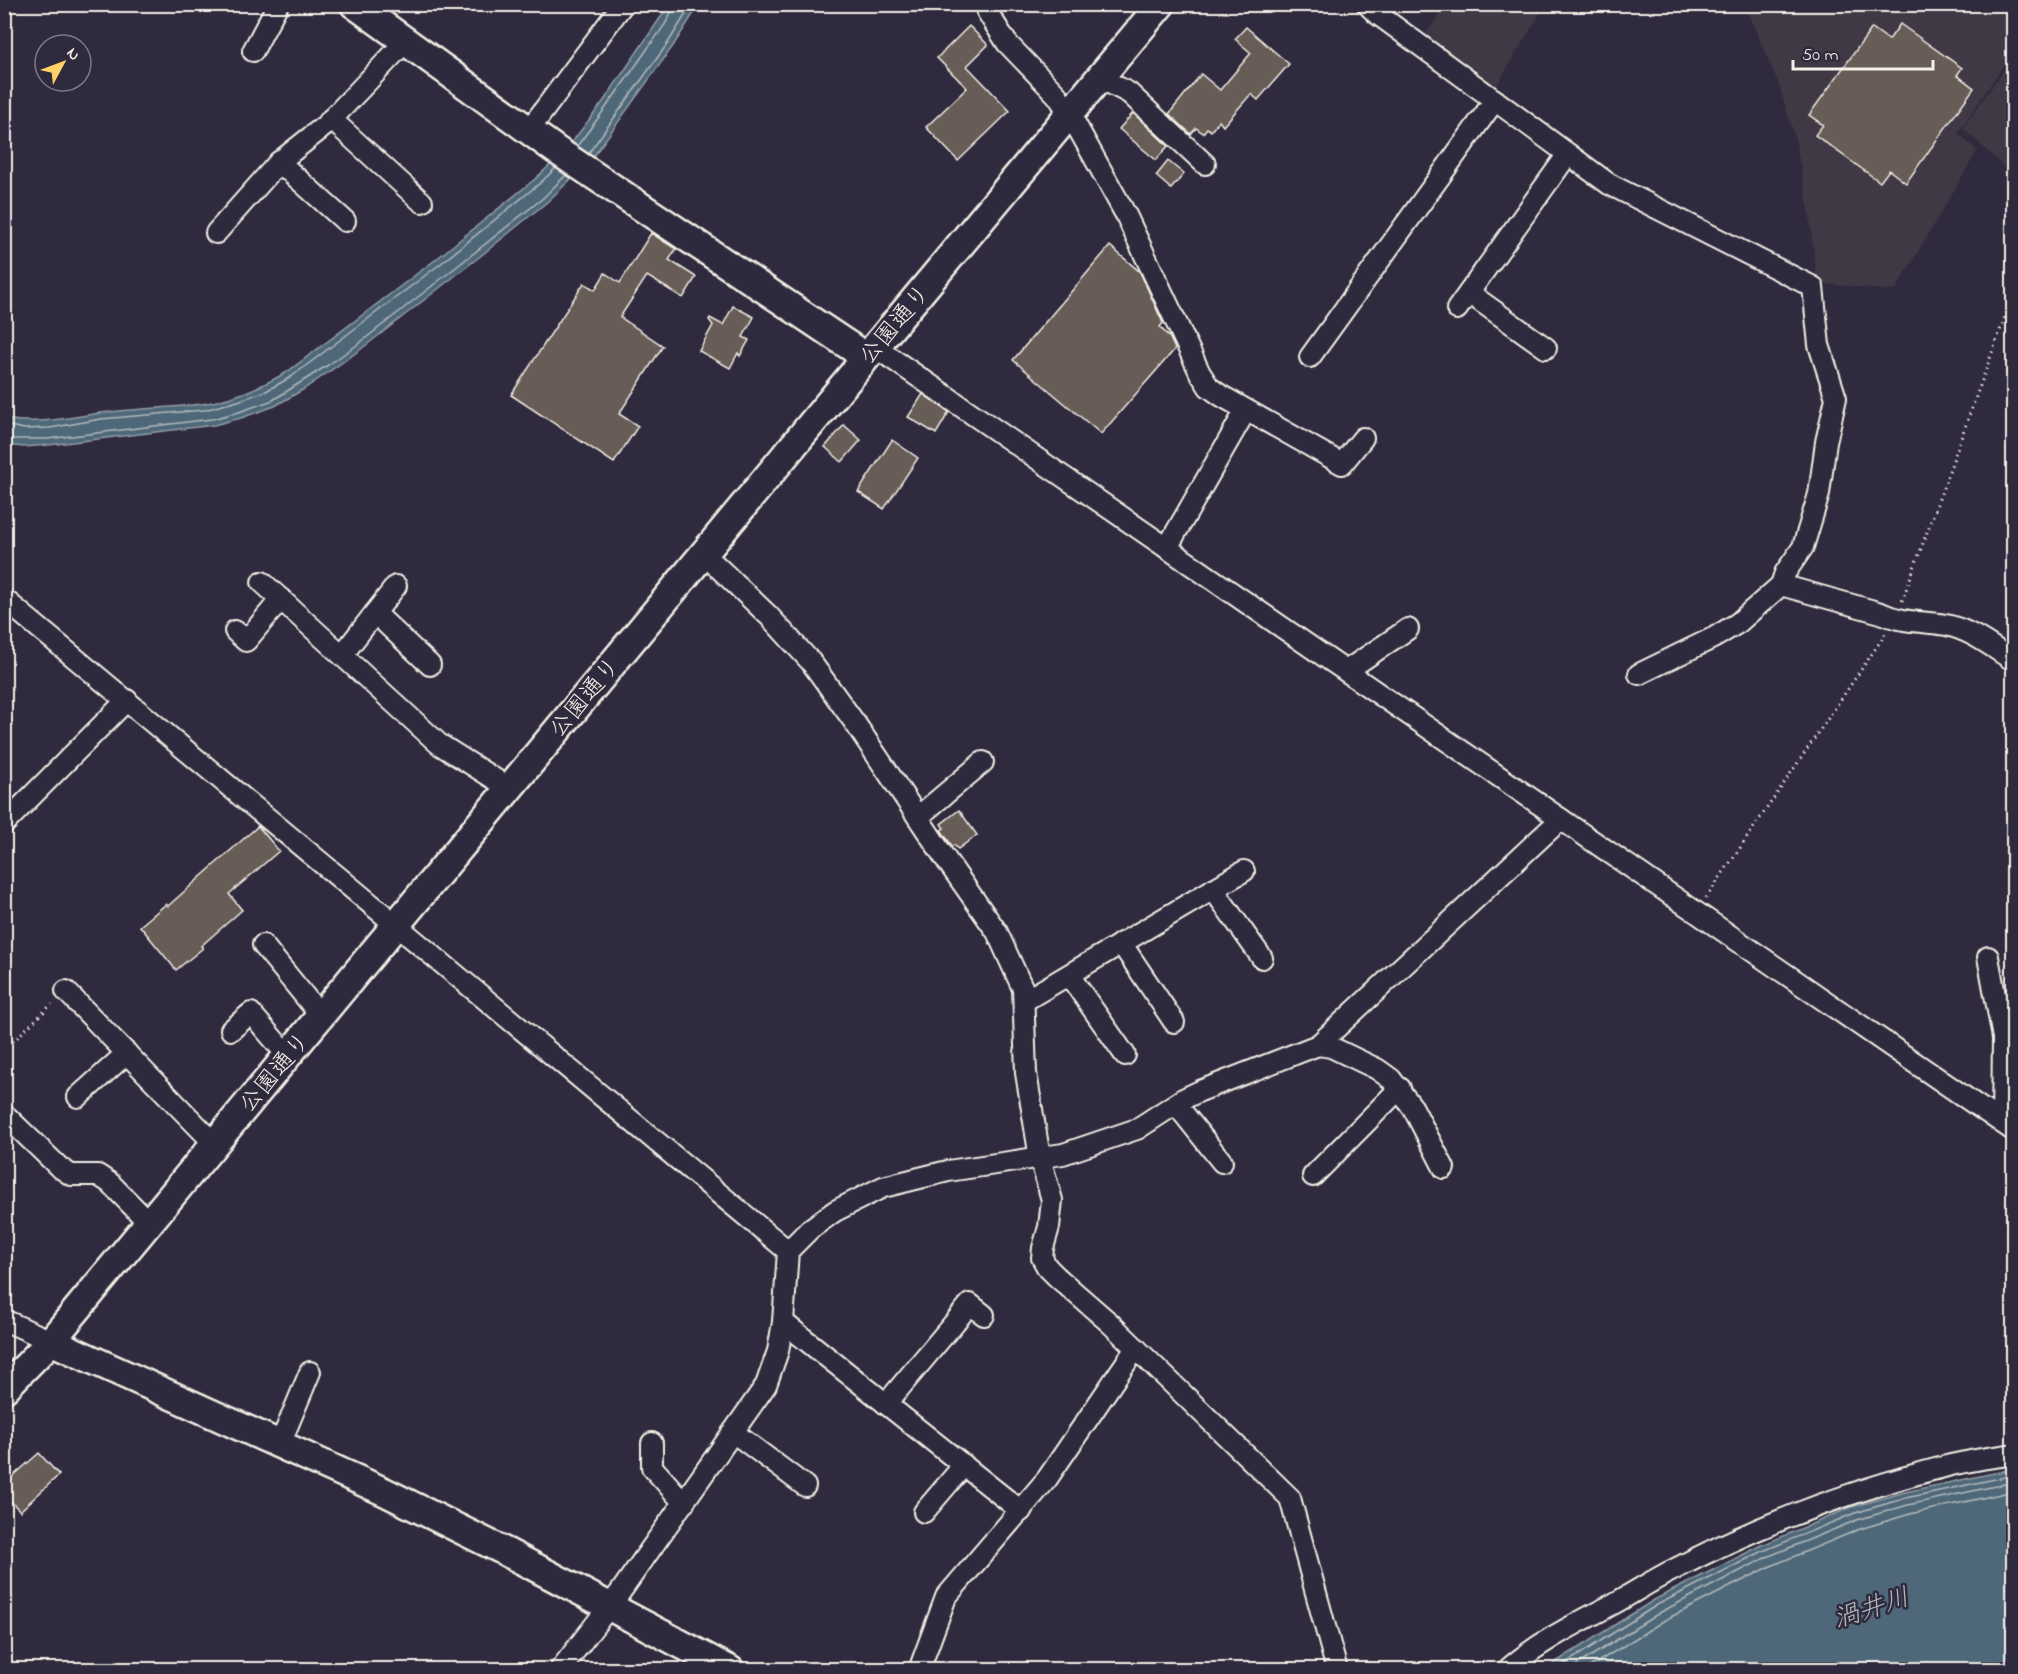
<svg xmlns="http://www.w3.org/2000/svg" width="2018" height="1674" viewBox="0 0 2018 1674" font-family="'Indie Flower','Klee One',sans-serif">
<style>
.built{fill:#403945}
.water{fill:#4f6779;stroke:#919ea5;stroke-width:1.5}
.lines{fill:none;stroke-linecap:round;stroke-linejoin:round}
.shore{stroke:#b2babc;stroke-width:1.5}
.building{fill:#675b57;stroke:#f4f1e8;stroke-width:1.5}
.street-casing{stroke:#f4f1e8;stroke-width:24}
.secondary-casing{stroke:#f4f1e8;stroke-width:32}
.path{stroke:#f4f1e8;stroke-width:3;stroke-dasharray:1.5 4.5;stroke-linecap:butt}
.street{stroke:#2f2a3d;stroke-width:20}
.secondary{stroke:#2f2a3d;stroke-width:27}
.labels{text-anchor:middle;stroke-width:5;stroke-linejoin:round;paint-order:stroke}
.street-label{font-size:24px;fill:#f4f1e8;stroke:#2f2a3d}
.water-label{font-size:26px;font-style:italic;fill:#b2babc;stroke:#2f2a3d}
</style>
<rect width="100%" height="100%" fill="#2f2a3d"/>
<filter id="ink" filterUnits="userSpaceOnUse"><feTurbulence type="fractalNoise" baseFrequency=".0167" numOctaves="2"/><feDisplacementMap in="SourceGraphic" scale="12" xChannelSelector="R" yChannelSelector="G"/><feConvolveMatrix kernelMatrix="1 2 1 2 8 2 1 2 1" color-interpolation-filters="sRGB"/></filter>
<g filter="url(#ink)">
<g class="built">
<path d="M1446,5H1545L1494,90L1424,37Z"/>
<path d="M1745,5H2013V51L1958,133L1977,151L1895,291L1817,283L1809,210L1794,134L1777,80Z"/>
<path d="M2013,57V175L1963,128Z"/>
</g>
<g class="water">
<path d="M669,5H699L673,46L590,161L547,202L483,254L360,350L304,389L275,406L241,418L214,425L48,445L24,447L5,445V419C38,425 67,418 100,413C134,409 168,408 201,404C231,400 261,387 287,372L435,260L535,179L565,151L603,102Z"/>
<path d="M2013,1469V1669H1545L1654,1600L1760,1546L1852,1507L1905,1492Z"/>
</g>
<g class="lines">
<g class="shore">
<path d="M577,146C602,114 625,81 648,48C656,36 672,19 673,4"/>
<path d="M588,154L668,43L692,4"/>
<path d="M4,425L25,429L50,428L101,419L204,410L238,401L266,391L291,377L439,265L539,184L556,168"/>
<path d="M4,439H47L212,419L239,412L273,400L328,365L357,345L479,249L543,198L566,175"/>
<path d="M1555,1670L1657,1605L1763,1551L1855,1513L1906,1498L2014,1475"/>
<path d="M1569,1670L1661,1612L1767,1557L1857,1520L1908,1505L2014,1482"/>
<path d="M1585,1670L1665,1620L1771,1566L1860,1529L1910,1514L2014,1491"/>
</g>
</g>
<g class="building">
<path d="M1900,24L1962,68L1957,75L1974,88L1906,183L1889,170L1880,182L1815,135L1823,125L1809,115L1872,28L1889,40Z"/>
<path d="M969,26L988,45L967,66L1010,111L958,161L926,127L967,88L937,58Z"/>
<path d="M1246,27L1289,64L1258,100L1251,94L1223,126L1219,121L1211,131L1207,128L1203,133L1196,128L1191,134L1169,114L1201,74L1220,90L1251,53L1235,39Z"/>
<path d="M1133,113L1168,146L1156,160L1119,129Z"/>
<path d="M1168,161L1184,174L1171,189L1156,176Z"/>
<path d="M651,233L676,249L669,260L696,277L683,298L647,276L620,317L663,346L619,414L638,426L614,463L511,395L584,283L595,290L605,273L620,283Z"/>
<path d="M1110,246L1140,272L1163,323L1160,327L1170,338L1175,349L1101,434L1013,360Z"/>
<path d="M733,306L754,317L743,337L749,340L740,356L738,353L730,368L699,351L713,325L709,320L710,318L723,325Z"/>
<path d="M923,394L949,412L936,434L908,417Z"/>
<path d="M844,425L861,440L842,462L825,447Z"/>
<path d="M892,440L918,458L884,509L858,492Z"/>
<path d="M959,810L977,835L958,849L954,845L952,846L941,830L944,828L941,824Z"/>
<path d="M258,826L279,851L229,894L242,910L201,946L203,948L176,970L140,926L166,904L168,906Z"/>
<path d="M39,1453L59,1475L20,1511L4,1494V1484Z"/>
</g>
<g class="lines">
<g class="street-casing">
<g id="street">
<path d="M986,4L988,13L1007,43L1057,95L1070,114L1126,215L1200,373L1209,387L1220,395L1342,464L1363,438"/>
<path d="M1367,4L1376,13L1609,184L1813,287L1819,345L1836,398L1826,442L1819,494L1803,547L1785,573L1781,585L1738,623L1715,637L1639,674"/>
<path d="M253,51L278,4"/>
<path d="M1100,78L1129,93L1205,164"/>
<path d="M331,119L422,202"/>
<path d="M529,130L623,4"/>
<path d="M279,162L345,221"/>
<path d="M216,233L279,162L327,124L405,42"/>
<path d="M1469,293L1546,348"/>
<path d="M1457,309L1568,154"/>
<path d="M875,347L2014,1131"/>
<path d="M1310,357L1495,100"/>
<path d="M1167,548L1246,410"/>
<path d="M703,553L769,616L811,662L855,723L947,861L997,932L1023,989L1026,1073L1040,1158L1052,1200L1049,1227L1043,1248L1042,1258L1047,1267L1057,1277L1111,1324L1290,1498L1337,1670"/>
<path d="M262,582L439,744L509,788"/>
<path d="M1781,585L1881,613C1902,623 1923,621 1946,625C1971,630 1992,647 2014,661"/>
<path d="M4,599L788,1251"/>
<path d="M375,613L430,665"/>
<path d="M235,631L246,641L281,599"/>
<path d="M343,654L396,586"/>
<path d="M1346,671L1408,629"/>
<path d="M918,817L983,762"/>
<path d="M4,824L127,700"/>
<path d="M1213,889L1262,958"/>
<path d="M1121,943L1174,1022"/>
<path d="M263,945L320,1015"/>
<path d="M1988,957L2003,1038L2002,1122"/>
<path d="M1069,975L1125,1055"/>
<path d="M66,991L214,1143"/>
<path d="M1024,1001L1244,871"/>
<path d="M231,1030L251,1013L287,1055"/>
<path d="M1318,1045L1331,1047L1377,1069L1391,1079L1413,1108L1444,1168"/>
<path d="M78,1097L127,1053"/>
<path d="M1176,1104L1222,1162"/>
<path d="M4,1114L59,1167L71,1175H98L110,1183L149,1223"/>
<path d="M1313,1176L1400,1088"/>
<path d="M4,1320L51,1341"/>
<path d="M783,1322L1021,1511"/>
<path d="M886,1404L970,1304L984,1315"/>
<path d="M733,1432L805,1486"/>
<path d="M652,1443V1467L684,1503"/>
<path d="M280,1444L310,1372"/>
<path d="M924,1512L964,1465"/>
<path d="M560,1670L619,1594L766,1385L778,1351L783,1322L788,1251L810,1229L835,1211L883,1187L948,1171L1063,1154L1137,1129L1183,1099L1200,1091L1318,1045L1561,819"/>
<path d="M919,1670L946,1597L1047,1479L1136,1348"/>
<path d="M1507,1670C1540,1641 1577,1623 1615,1603C1635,1592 1654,1579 1675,1569C1762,1523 1855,1489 1951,1465C1971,1460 1993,1457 2014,1454"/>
</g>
</g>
<g class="secondary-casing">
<g id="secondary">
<path d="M354,4L556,150L866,357"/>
<path d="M51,1341L385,1492L506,1552L730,1670"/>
<path d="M4,1389L51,1341L875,347L1161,4"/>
</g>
</g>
<g class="path">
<path d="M1902,601L2014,292"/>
<path d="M1706,898L1886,633"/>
<path d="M4,1050L52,1004"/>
</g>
<use href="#street" class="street"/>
<use href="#secondary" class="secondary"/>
</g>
</g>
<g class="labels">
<g class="street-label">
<text transform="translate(894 324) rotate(-50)" y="8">公園通り</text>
<text transform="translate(584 697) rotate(-50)" y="8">公園通り</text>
<text transform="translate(274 1072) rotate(-50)" y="8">公園通り</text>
</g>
<g class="water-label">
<text transform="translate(1871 1607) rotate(-18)" y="9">渦井川</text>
</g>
</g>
<rect width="2018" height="1674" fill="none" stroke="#2f2a3d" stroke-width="24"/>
<rect x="12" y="12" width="1994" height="1650" fill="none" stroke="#f4f1e8" stroke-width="2" filter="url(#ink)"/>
<g transform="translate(63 63) rotate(49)"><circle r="28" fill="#2f2a3d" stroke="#7e7a81" stroke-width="1.5"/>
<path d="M0-4.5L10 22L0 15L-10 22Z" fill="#ffd166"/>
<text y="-9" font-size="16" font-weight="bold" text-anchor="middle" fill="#f4f1e8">N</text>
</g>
<path d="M1793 60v9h140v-9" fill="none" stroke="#f4f1e8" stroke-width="3"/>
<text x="1802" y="60" font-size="18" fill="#f4f1e8" stroke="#2f2a3d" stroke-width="4.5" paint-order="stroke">50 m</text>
</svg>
